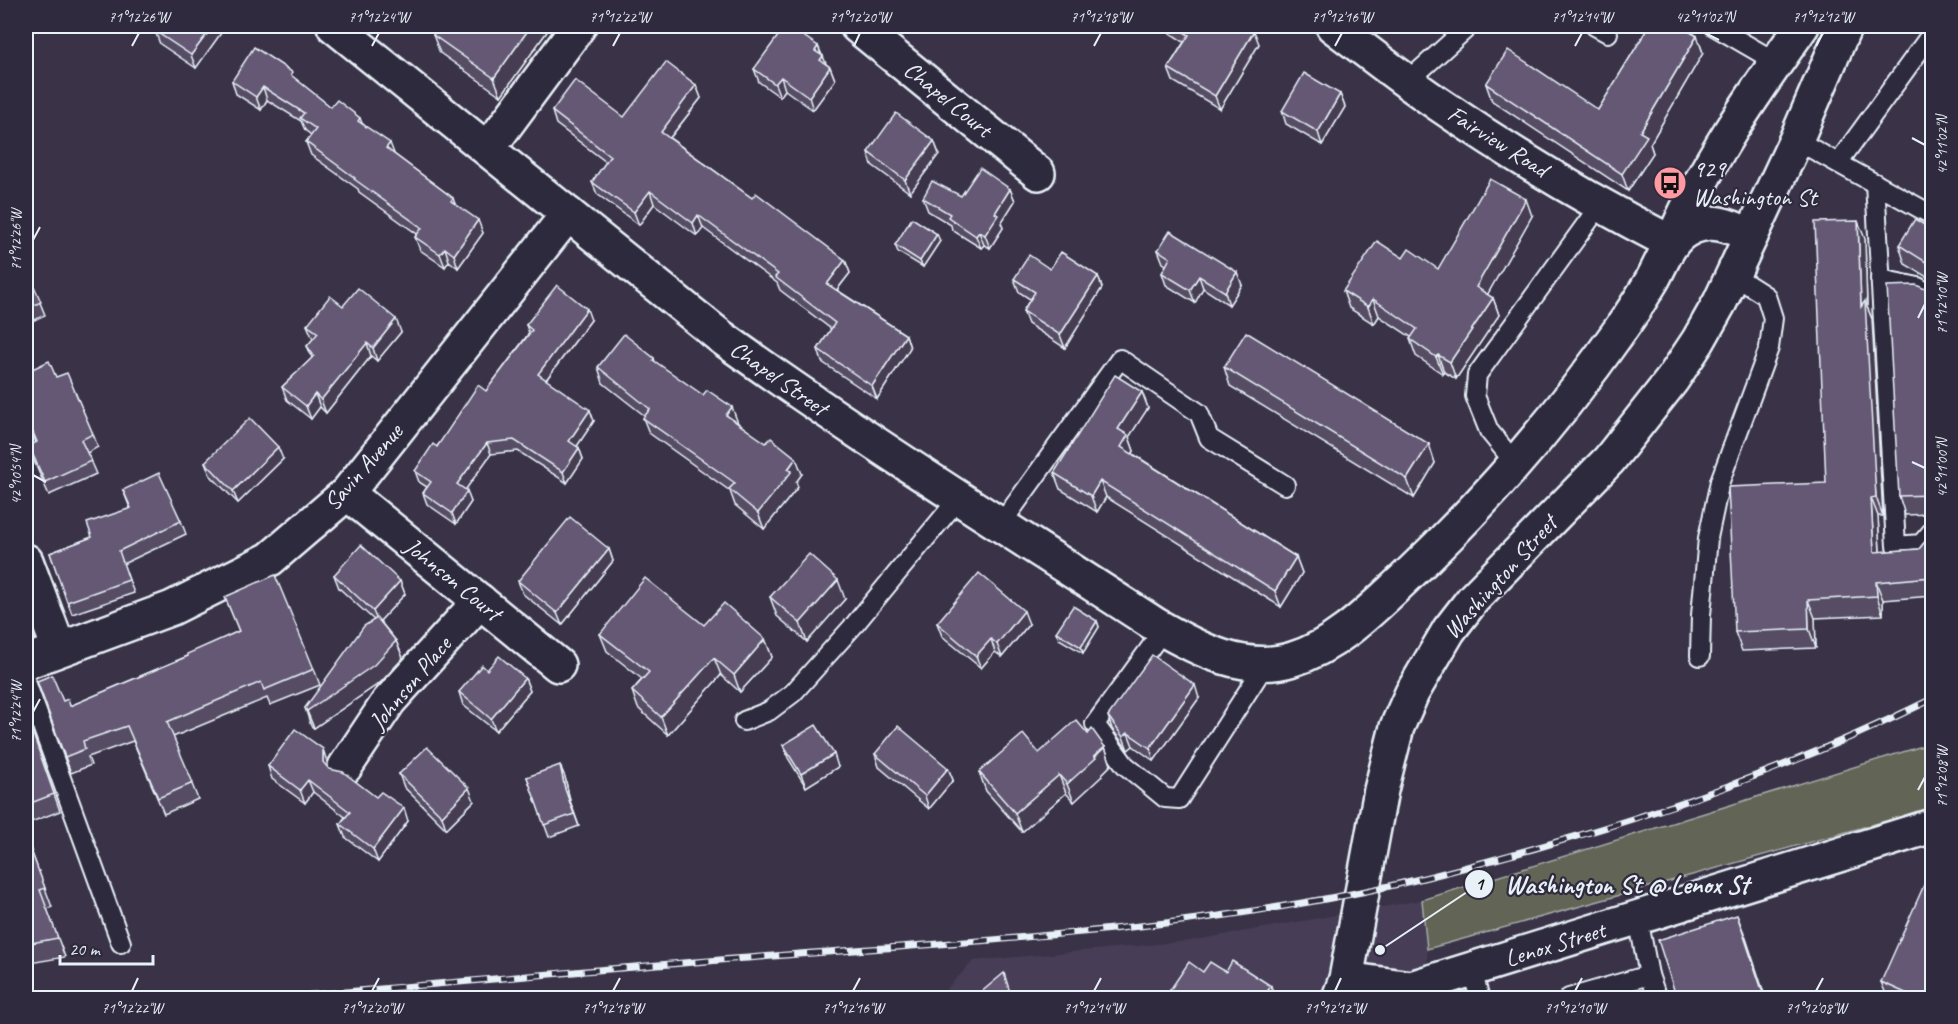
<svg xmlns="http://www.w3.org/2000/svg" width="1958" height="1024" viewBox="0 0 1958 1024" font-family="Caveat,sans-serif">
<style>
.built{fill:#473e56}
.green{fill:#626557;stroke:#a5aba8;stroke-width:1.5}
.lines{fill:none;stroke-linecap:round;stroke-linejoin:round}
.service-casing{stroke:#e8f1f8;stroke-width:22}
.minor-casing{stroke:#e8f1f8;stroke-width:38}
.tertiary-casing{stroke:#e8f1f8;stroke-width:38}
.secondary-casing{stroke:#e8f1f8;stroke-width:38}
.service{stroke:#2f2a3d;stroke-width:18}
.minor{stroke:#2f2a3d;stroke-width:33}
.tertiary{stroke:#2f2a3d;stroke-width:33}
.secondary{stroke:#2f2a3d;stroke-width:33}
.rail-casing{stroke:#e8f1f8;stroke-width:7}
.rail{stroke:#2f2a3d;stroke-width:4.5;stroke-dasharray:14;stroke-linecap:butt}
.wall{fill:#574d65;stroke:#e8f1f8;stroke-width:1.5}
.shaded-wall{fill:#473e52;stroke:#e8f1f8;stroke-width:1.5}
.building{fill:#655975;stroke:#e8f1f8;stroke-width:1.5}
.ticks{fill:none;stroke:#e8f1f8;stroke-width:2}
.labels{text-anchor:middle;stroke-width:4.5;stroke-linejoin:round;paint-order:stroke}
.street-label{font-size:24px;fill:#e8f1f8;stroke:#2f2a3d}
.poi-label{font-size:24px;fill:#e8f1f8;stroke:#2f2a3d;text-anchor:start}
.leader{fill:none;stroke:#e8f1f8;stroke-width:2}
.callout-dot{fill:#e8f1f8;stroke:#2f2a3d;stroke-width:2}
.mark-label{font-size:18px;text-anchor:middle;font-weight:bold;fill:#111}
.callout-label{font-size:26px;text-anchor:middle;font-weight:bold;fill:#e8f1f8;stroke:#2f2a3d;stroke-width:4.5;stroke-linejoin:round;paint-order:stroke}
.neatline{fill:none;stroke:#e8f1f8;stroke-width:2}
.ticks-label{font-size:15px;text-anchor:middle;fill:#e8f1f8}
</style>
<rect width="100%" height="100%" fill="#3a3348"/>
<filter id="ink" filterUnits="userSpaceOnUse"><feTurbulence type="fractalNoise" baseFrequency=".0167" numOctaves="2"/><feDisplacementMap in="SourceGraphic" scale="12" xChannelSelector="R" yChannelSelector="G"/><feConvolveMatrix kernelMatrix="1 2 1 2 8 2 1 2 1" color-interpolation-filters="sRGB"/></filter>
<g filter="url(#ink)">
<path class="built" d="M1422,900L1427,949L1428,998H938L973,961L1190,941Z"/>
<path class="green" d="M1932,743V808L1427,949L1422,900Z"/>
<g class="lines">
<g class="service-casing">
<g id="service">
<path d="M1595,26L1608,33"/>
<path d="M1714,26L1776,62"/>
<path d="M1407,82L1469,26"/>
<path d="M1796,140L1932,215"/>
<path d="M1838,163L1932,33"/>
<path d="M1875,183L1896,546L1921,544L1932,531"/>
<path d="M1880,279L1918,287L1932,296"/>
<path d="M1515,463L1489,431L1475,396L1477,375L1600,205"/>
<path d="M1001,524L1120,359L1199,413L1209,438L1285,485"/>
<path d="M1164,629L1095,724L1125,765L1165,798L1179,799L1266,663"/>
<path d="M1700,656L1701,615L1708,538L1720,481L1769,348L1773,318L1766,296L1733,275"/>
<path d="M26,682L121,943"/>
<path d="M744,721L769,711L793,693L855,624L959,498"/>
<path d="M1471,969L1480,998"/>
<path d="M1649,975L1657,998"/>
<path d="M1569,998L1649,975L1638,918"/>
</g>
</g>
<g class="minor-casing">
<g id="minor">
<path d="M857,26L1038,173"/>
<path d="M1333,26C1368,52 1403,80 1440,105C1514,156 1592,202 1672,243"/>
<path d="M488,149L579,26"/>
<path d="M347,493L558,665"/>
<path d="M26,561L59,649"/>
<path d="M26,662L172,608L270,559L347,493L568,214"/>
<path d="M345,767L389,701L480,601"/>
</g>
</g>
<g class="tertiary-casing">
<path id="tertiary" d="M1346,979L1411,988L1932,826"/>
</g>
<g class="secondary-casing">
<g id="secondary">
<path d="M334,26L721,337C862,439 1010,530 1156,625C1197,649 1245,674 1293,659C1336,646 1370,611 1402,581C1484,504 1558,419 1622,327C1632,313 1642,297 1651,282C1662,264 1668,240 1687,230C1710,217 1729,225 1751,236"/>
<path d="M1672,243C1704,164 1753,95 1802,26"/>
<path d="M1339,998L1346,979L1381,790L1397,727L1412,693L1449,630L1473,599L1609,460L1672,380L1698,341L1720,302L1796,140L1845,26"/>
</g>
</g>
<use href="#service" class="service"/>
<use href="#minor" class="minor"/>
<use href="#tertiary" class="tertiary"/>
<use href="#secondary" class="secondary"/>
<g class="rail-casing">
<path id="rail" d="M277,998C438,984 599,969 760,957C927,944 1095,936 1260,910C1311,902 1362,893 1411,881C1455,871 1499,858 1543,846C1677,808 1807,761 1932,699"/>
</g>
<use href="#rail" class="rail"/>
</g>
<g class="wall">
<path d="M159,26H226L196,68L160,44L155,31Z"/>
<path d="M551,26L501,96L440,53L433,35Z"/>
<path d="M1159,26H1244L1259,44L1220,109L1173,81L1168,68L1184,42Z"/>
<path d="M1649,26H1693L1690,31L1697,36L1703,53L1650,144L1653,153L1628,191L1492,101L1486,84L1598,110Z"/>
<path d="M792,35L818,46L826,64L830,67L835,80L813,110L785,90L780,97L759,82L754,69Z"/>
<path d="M294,78L331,107L360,118L362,123L394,154L453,198L455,204L483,233L458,268L449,261L445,267L420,250L415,237L417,234L359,192L358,189L311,155L306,142L311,135L305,130L301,121L267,100L261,110L236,94L232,81Z"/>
<path d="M696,85L701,98L670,138L752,198L845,260L850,273L837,290L906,335L910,348L877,399L822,362L818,349L831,329L780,290L777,283L703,228L697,236L654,204L639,225L597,194L592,182L606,162L556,124L552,111L624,117Z"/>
<path d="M1340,94L1345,107L1322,145L1286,124L1282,111Z"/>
<path d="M934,141L939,154L910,193L872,165L868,152Z"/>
<path d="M1010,189L1015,201L1001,223L1003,228L990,248L984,245L981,248L952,230L951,225L928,211L923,198L961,196Z"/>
<path d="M1532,216L1487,295L1493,298L1499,315L1456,379L1444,372L1443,374L1416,356L1410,339L1411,337L1379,316L1374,324L1349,308L1343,291L1403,258L1438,269Z"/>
<path d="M1932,230V280L1905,264L1899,245Z"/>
<path d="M1865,239L1867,307L1872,319L1883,516H1878L1880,552L1919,549L1932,533V596L1883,600V615L1815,618L1816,648L1742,651L1735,632L1826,483Z"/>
<path d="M940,241L923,267L898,252L895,245Z"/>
<path d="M1158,250L1242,285L1229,305L1203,288L1195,303L1166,285L1162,273L1166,265L1163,263Z"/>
<path d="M26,268L45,315L26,324Z"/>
<path d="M1050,269L1098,276L1102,288L1065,348L1028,324L1023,311L1030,299L1019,292L1014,279Z"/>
<path d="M1932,285V514L1905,515L1899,496L1925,289Z"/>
<path d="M343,306L401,332L377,361L371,356L326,413L320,407L311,419L287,400L282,387L312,358L307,346L313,339L307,325Z"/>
<path d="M591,320L546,380L594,421L577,446L579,448L583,459L567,483L518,451L491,454L465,490L471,502L456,524L427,504L423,493L427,487L419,482L415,471L486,391L529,333L526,325Z"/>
<path d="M654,358L655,362L738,423L802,474L796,482L798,487L764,529L735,505L730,491L649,433L643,418L645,416L603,383L598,367Z"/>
<path d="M1224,367L1435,463L1414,498L1230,386Z"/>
<path d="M26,372L56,377L93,434L98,447L87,453L96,474L49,495L33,459L29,446L36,443L26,418Z"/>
<path d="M1142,392L1148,408L1129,437L1134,451L1133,454L1296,557L1302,573L1281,607L1106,497L1097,512L1060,489L1054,473Z"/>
<path d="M283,459L238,503L210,475L205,462Z"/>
<path d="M123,490L181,521L186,534L123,564L134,593L72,614L50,553L92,537L130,508Z"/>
<path d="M609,549L613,561L562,625L523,594L518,581Z"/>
<path d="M334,575L400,581L405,594L380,621L396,641L403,658L381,682L314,728L311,726L305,708L374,620L339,588Z"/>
<path d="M225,597L314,669L320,685L270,705L267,698L173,737L198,799L164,814L133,741L88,757L91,765L71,773L37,681L63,701L70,706L188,656L239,631Z"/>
<path d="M770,597L845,599L807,642L777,616Z"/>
<path d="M1097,621L1099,627L1083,653L1059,639L1056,632Z"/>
<path d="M937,623L1029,624L1002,657L995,652L981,668L942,636Z"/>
<path d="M704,625L765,639L772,657L740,692L721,675L668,735L638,708L632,691L642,679L607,651L600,634Z"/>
<path d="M487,670L525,678L530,691L496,731L463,705L459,692Z"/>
<path d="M1199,698L1154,761L1133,746L1128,750L1112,729L1108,716Z"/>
<path d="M26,714L60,811L26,824Z"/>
<path d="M1088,734L1105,747L1111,765L1102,774V776L1074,802L1066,793L1022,832L986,791L979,772L1039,753Z"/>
<path d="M783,745L838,767L806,787L788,758Z"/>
<path d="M875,754L948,768L953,780L929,809L879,767Z"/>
<path d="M327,762L328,767L329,769L408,821L378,862L345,837L340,824L345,817L313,792L305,803L272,779L268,766Z"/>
<path d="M399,774L474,801L446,829L404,787Z"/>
<path d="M527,777H565L570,801L579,826L549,837Z"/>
<path d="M26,837L52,907L47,909L65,957L30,963L26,951Z"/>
<path d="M1203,972H1226L1275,999H1174L1170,990Z"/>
<path d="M1881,982L1932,999H1888Z"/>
</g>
<g class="shaded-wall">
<path d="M213,26H226L196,68L191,55Z"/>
<path d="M531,26H551L501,96L494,78Z"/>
<path d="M1678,26H1693L1684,41Z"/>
<path d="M1254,31L1259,44L1220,109L1215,96Z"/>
<path d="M1697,36L1703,53L1650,144L1653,153L1628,191L1622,174L1640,132Z"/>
<path d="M818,46L822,58L823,56L828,69L825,73L815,51Z"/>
<path d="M830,67L835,80L813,110L809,97Z"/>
<path d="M781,77L785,90L780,97L775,84Z"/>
<path d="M696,85L701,98L665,144L661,132Z"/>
<path d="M263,87L267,100L261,110L256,97Z"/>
<path d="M1340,94L1345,107L1322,145L1318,132Z"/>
<path d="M934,141L939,154L910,193L905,180Z"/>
<path d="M390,143L395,156L386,148Z"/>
<path d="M1010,189L1015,201L1001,223L1003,228L990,248L985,235L995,213Z"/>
<path d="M650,191L654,204L639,225L634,212Z"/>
<path d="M1526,199L1532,216L1482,304L1476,287Z"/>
<path d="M698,215L703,228L697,236L693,223Z"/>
<path d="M478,220L483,233L458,268L454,255Z"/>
<path d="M1858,221L1865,239L1867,307L1872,319L1883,516L1876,497L1861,307Z"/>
<path d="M979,232L984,245L981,248L976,236Z"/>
<path d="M937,234L940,241L923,267L920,261Z"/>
<path d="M445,248L449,261L445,267L440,254Z"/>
<path d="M845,260L850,273L832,296L827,284Z"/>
<path d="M1237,272L1242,285L1229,305L1225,292Z"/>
<path d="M1098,276L1102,288L1065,348L1060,335Z"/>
<path d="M1199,276L1203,288L1195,303L1190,290Z"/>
<path d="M1493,298L1499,315L1456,379L1450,362Z"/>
<path d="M1373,299L1379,316L1374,324L1368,307Z"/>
<path d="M587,309L591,320L542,385L538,374Z"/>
<path d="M396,319L401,332L377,361L373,348Z"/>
<path d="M906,335L910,348L877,399L872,386Z"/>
<path d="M367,343L371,356L326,413L321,400Z"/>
<path d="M1438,355L1444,372L1443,374L1436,357Z"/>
<path d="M1142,392L1148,408L1129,437L1134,451L1127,463L1121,447L1118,429Z"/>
<path d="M315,394L320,407L311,419L306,406Z"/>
<path d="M732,407L738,423L726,415Z"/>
<path d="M590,410L594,421L573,452L569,441Z"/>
<path d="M487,443L491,454L461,496L457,484Z"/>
<path d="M1429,444L1435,463L1414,498L1407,479Z"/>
<path d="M278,447L283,459L238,503L233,491Z"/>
<path d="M579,448L583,459L567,483L563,472Z"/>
<path d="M796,458L802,474L796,482L798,487L764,529L758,513Z"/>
<path d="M1100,481L1106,497L1097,512L1091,496Z"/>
<path d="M467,491L471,502L456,524L452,513Z"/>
<path d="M1871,498L1878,516L1881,571L1874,552Z"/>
<path d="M609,549L613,561L562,625L557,613Z"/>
<path d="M1296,557L1302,573L1281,607L1275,591Z"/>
<path d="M838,580L845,599L807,642L800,623Z"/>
<path d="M400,581L405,594L378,623L373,611Z"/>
<path d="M1876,582L1883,600V615L1877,596Z"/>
<path d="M1808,600L1815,618L1816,648L1809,629Z"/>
<path d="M1024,611L1029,624L1002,657L997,644Z"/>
<path d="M1097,621L1099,627L1083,653L1081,647Z"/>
<path d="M765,639L772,657L740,692L734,675Z"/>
<path d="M991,639L995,652L981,668L976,656Z"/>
<path d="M396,641L403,658L381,682L314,728L307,711Z"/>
<path d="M714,658L721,675L668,735L661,717Z"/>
<path d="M525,678L530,691L496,731L491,719Z"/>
<path d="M1195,685L1199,698L1154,761L1150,748Z"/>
<path d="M1128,733L1133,746L1128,750L1123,737Z"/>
<path d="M1105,747L1111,765L1102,774V776L1074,802L1067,784Z"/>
<path d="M323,749L327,762L328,775L323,762Z"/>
<path d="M834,754L838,767L806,787L801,774Z"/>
<path d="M560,765L565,777L570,801L579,826L565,789Z"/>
<path d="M948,768L953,780L929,809L925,796Z"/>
<path d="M1059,775L1066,793L1022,832L1015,813Z"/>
<path d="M308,780L313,792L305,803L300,790Z"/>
<path d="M469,788L474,801L446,829L442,816Z"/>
<path d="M404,808L408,821L378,862L373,849Z"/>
<path d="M1737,915L1746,938L1766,999H1765Z"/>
<path d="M1271,986L1275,999H1262Z"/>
</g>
<g class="building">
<path d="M159,26H213L191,55L155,31Z"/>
<path d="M439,26H531L494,78L433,35Z"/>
<path d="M1174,26H1244L1254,31L1215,96L1168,68L1189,35Z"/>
<path d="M1649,26H1680L1697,36L1640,132L1647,136L1622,174L1486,84L1508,50L1598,110Z"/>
<path d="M783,29L792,35L796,31L818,46L815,51L823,56L820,60L830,67L809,97L781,77L775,84L754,69Z"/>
<path d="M254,47L292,72L291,75L331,107L337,100L360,118L358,121L390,143L386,148L453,198L451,201L478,220L454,255L445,248L440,254L415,237L422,228L354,179L355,178L306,142L316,129L300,118L304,113L263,87L256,97L232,81Z"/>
<path d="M666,62L696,85L661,132L752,198L756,193L845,260L827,284L906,335L872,386L818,349L835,323L775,277L778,274L698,215L693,223L650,191L634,212L592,182L610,156L552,111L575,80L624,117Z"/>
<path d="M1304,73L1340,94L1318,132L1282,111Z"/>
<path d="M896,113L934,141L905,180L868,152Z"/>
<path d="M980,168L1010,189L995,213L998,215L985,235L979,232L976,236L948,217L950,214L923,198L932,181L961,196Z"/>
<path d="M1490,179L1526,199L1476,287L1493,298L1450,362L1438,355L1436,357L1410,339L1417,329L1373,299L1368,307L1343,291L1377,241L1403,258L1409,249L1438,269Z"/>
<path d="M912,218L937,234L920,261L895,245Z"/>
<path d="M1915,219L1932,230V266L1899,245Z"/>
<path d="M1858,221L1861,307L1865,301L1876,497L1871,498L1874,552L1919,549L1932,533V577L1876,582L1877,596L1808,600L1809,629L1735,632L1728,487L1826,483L1815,222Z"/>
<path d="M1170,231L1237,272L1225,292L1199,276L1190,290L1162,273L1170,258L1158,250Z"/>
<path d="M1061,252L1098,276L1060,335L1023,311L1035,292L1014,279L1029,255L1050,269Z"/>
<path d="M26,268L41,302L26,309Z"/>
<path d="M557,285L587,309L538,374L590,410L569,441L579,448L563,472L514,440L487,443L457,484L467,491L452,513L423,493L431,482L415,471L433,444L437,447L478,385L486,391L532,330L526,325Z"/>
<path d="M1916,285L1925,289L1932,285V495L1899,496L1887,286Z"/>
<path d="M358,288L396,319L373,348L367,343L321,400L315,394L306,406L282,387L314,356L307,346L318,333L307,325L330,296L343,306Z"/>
<path d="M1246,332L1429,444L1407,479L1224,367Z"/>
<path d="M624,334L654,358L653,360L703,395L707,390L732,407L726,415L766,443L771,438L796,458L788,469L792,471L758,513L729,489L735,483L643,418L650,409L598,367Z"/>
<path d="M49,361L56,377L67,373L93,434L81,440L91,461L45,482L29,446L37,442L26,416V372Z"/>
<path d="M1115,375L1142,392L1118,429L1128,435L1121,447L1296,557L1275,591L1100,481L1091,496L1054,473Z"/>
<path d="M250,418L278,447L233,491L205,462Z"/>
<path d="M159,473L181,521L119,551L129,580L67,602L50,553L92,537L87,523L131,508L123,490Z"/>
<path d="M570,517L609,549L557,613L518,581Z"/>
<path d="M361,545L400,581L373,611L334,575Z"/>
<path d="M809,554L838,580L800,623L770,597Z"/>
<path d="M979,573L1024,611L997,644L991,639L976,656L937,623Z"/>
<path d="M275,575L314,669L264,690L261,682L167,722L193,783L158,798L127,726L83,741L85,749L65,757L37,681L52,675L63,701L68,699L70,706L188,656L187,654L239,631L225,597Z"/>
<path d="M645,578L704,625L724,603L765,639L734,675L714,658L661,717L632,691L649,672L600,634Z"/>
<path d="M1073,606L1097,621L1081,647L1056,632Z"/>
<path d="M377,618L396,641L374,665L307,711L305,708L364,626Z"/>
<path d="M1152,655L1195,685L1150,748L1128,733L1123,737L1108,716Z"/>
<path d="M499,656L525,678L491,719L459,692L482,665L487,670Z"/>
<path d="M26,714L54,794L26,805Z"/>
<path d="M1076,720L1088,734L1092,729L1105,747L1094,756L1096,758L1067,784L1059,775L1015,813L979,772L1023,734L1039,753Z"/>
<path d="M816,725L834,754L801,774L783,745Z"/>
<path d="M898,726L948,768L925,796L875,754Z"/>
<path d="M295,729L323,749V762L329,769L343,772L376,797L381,792L404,808L373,849L340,824L350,812L308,780L300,790L268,766Z"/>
<path d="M427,747L469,788L442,816L399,774Z"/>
<path d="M560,765L565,789L574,814L544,825L527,777Z"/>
<path d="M26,837L45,888L40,890L58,938L26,944Z"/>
<path d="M1932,867V999H1919L1881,982Z"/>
<path d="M1737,915L1765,999H1677L1658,940Z"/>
<path d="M1232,961L1271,986L1262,999H1184L1170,990L1189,962L1203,972L1210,962L1226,972Z"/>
<path d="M1004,973L1012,999H973Z"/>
<path d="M534,996V999H514Z"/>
</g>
</g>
<path class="ticks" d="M1705,33L1719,40M132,46L139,33M372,46L379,33M613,46L620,33M854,46L860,33M1094,46L1101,33M1335,46L1342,33M1575,46L1582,33M1816,46L1823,33M1912,138L1925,145M33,240L40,227M1918,318L1925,304M1912,462L1925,468M33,475L46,482M33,712L40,699M1918,790L1925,777M132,991L138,978M372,991L379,978M613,991L620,978M853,991L860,978M1094,991L1101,978M1335,991L1341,978M1575,991L1582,978M1816,991L1823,978"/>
<defs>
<g id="bus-disc" transform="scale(1.725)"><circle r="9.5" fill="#ff9aa2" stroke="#2f2a3d"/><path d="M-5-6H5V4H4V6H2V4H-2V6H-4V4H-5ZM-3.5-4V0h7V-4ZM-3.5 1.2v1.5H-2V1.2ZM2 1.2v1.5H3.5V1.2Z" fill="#111"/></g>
</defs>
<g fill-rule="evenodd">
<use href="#bus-disc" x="1670" y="183"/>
</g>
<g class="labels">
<g class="street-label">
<text transform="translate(948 99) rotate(39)" y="8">Chapel Court</text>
<text transform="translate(1498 141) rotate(32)" y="8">Fairview Road</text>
<text transform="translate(779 378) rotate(35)" y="8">Chapel Street</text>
<text transform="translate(363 467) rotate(-49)" y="8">Savin Avenue</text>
<text transform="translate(1500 577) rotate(-48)" y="8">Washington Street</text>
<text transform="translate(453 579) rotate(39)" y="8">Johnson Court</text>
<text transform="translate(410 683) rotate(-50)" y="8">Johnson Place</text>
<text transform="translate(1555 944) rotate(-17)" y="8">Lenox Street</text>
</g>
<g class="poi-label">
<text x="1693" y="177">929<tspan x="1693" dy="28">Washington St</tspan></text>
</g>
</g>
<path class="leader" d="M1380 950L1479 884"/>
<g class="callout-dot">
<circle cx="1380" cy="950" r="6"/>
<circle cx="1479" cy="884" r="15"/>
</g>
<g class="mark-label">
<text x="1479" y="890">1</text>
</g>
<g class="callout-label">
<text x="1627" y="893">Washington St @ Lenox St</text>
</g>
<rect width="1958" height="1024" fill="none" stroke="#2f2a3d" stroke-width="66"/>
<path d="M60 955v9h93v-9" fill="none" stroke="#e8f1f8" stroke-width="3"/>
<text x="69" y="955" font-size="18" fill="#e8f1f8" stroke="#2f2a3d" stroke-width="4.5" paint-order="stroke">20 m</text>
<rect x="33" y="33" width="1892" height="958" class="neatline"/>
<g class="ticks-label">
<text x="139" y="22">71°12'26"W</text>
<text x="379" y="22">71°12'24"W</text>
<text x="620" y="22">71°12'22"W</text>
<text x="860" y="22">71°12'20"W</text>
<text x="1101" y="22">71°12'18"W</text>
<text x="1342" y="22">71°12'16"W</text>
<text x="1582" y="22">71°12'14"W</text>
<text x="1705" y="22">42°11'02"N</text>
<text x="1823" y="22">71°12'12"W</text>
<text transform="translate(1942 145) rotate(-90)" y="5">42°11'02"N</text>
<text transform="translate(16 240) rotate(-90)" y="5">71°12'26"W</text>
<text transform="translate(1942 304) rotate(-90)" y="5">71°12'10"W</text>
<text transform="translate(1942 468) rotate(-90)" y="5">42°11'00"N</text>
<text transform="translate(16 475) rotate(-90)" y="5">42°10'54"N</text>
<text transform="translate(16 712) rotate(-90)" y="5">71°12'24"W</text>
<text transform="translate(1942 777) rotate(-90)" y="5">71°12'08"W</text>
<text x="132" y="1013">71°12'22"W</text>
<text x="372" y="1013">71°12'20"W</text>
<text x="613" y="1013">71°12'18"W</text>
<text x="853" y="1013">71°12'16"W</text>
<text x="1094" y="1013">71°12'14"W</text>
<text x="1335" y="1013">71°12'12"W</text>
<text x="1575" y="1013">71°12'10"W</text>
<text x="1816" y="1013">71°12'08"W</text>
</g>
</svg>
